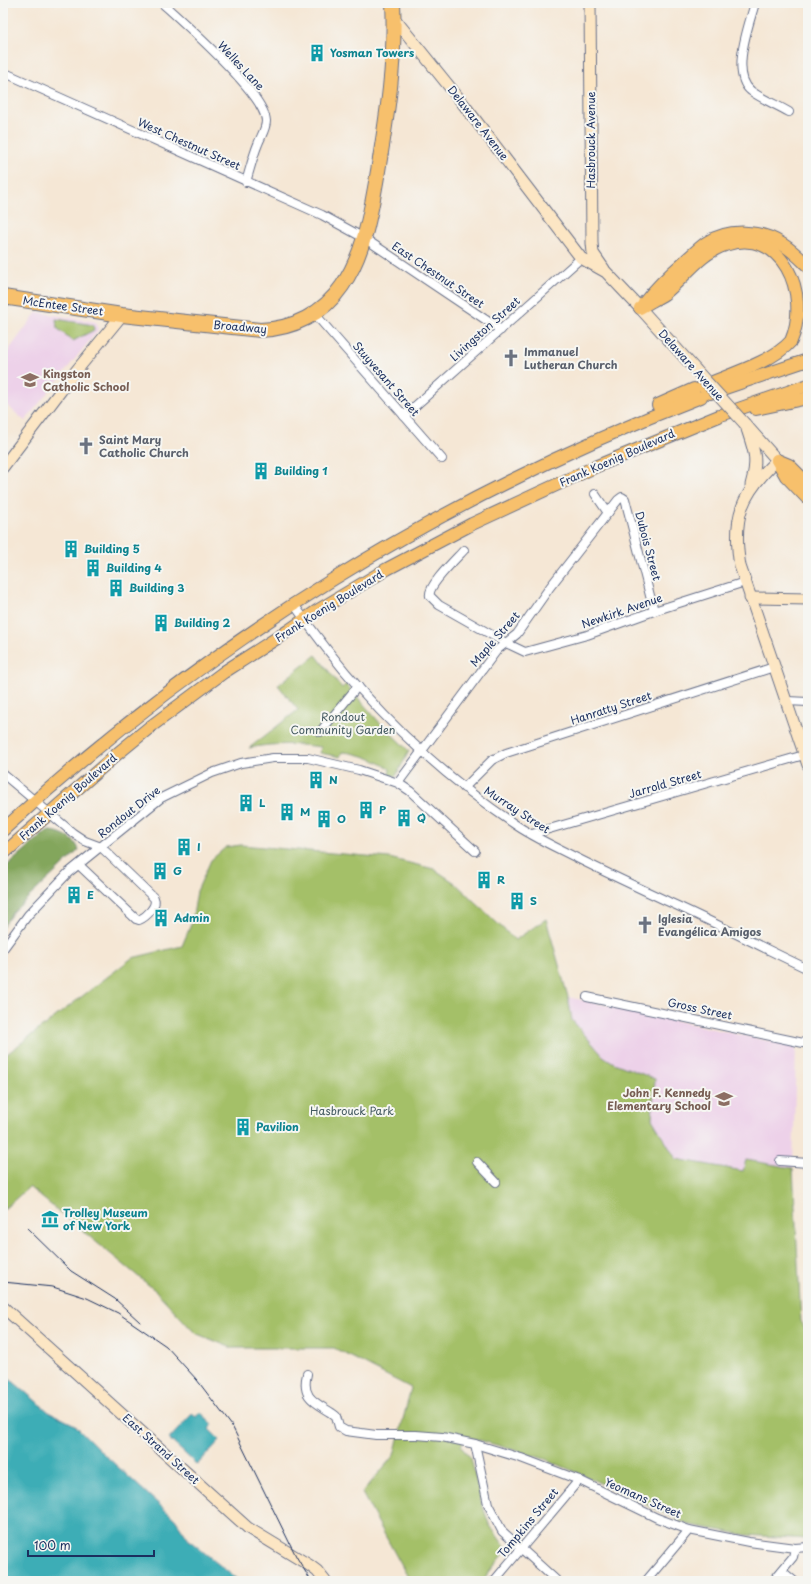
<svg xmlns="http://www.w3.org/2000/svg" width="811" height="1584" viewBox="0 0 811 1584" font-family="'Playpen Sans',sans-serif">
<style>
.built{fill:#edd1e9}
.green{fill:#a4c067;stroke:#607862}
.forest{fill:#83a65c;stroke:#4f6a5d}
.water{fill:#3cadb6;stroke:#2c6e8a}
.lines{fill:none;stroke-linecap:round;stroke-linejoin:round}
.street-casing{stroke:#676f88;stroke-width:10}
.secondary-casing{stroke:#676f88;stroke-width:13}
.primary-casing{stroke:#676f88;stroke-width:14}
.highway-casing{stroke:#676f88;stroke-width:16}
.street{stroke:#fff;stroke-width:8}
.secondary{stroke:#fce6c4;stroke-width:11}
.primary{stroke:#f7c06c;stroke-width:12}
.highway{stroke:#f7c06c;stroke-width:14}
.tram{stroke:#1b2f5e;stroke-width:1}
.secondary-bridge-casing{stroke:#676f88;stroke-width:13;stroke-linecap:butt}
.secondary-bridge{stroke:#fce6c4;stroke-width:11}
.labels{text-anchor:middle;stroke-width:4;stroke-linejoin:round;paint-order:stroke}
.culture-label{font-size:11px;font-weight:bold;fill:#0d838f;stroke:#f6f6f2;text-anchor:start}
.street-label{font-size:11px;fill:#1b2f5e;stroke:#f6f6f2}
.worship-label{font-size:11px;font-weight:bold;fill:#5b616d;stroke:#f6f6f2;text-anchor:start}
.education-label{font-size:11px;font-weight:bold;fill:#785e54;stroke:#f6f6f2;text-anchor:start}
.park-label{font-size:11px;fill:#445a61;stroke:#f6f6f2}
</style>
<rect width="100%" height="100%" fill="#f6f6f2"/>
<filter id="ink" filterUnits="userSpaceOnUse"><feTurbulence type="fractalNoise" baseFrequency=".025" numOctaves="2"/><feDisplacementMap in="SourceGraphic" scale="8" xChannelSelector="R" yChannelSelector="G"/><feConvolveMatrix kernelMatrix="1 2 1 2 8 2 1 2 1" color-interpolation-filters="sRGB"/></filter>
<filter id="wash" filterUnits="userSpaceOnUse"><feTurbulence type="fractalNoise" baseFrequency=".012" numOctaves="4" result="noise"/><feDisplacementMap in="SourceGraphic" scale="16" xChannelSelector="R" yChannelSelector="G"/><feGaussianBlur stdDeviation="0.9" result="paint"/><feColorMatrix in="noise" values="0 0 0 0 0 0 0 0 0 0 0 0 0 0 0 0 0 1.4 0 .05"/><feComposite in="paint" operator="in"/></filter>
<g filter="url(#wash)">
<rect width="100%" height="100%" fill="#f5e7d5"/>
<g class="built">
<path d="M37,312L96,322L99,329L25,421L3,402V358Z"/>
<path d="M568,997L796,1047L793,1168L746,1160L743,1171L676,1159L652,1119L654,1079L614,1063L603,1056L572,1020Z"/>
</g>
<g class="green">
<path d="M56,319L93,325L94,330L73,341L57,328Z"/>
<path d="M316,655L342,688L346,684L380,723L409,751L396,776L389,775L390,769C376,760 359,753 342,752L340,757L320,753L321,747C298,744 272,743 249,748L298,710L278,685Z"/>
<path d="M241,845L389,858L434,869L455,883L515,940L546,919L568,997L572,1020L603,1056L614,1063L655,1079L652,1119L676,1159L743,1171L746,1160L793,1168L801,1321L808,1334V1539L746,1535L690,1525L585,1476L545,1459L465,1436L461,1447L471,1458L481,1501L489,1524L507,1550L482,1581H410L362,1493L394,1455L411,1388L334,1348H232L195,1333L156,1291L29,1187L3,1210V1057L132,958L182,946L192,922L197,891L211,860L226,847Z"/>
</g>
<path class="forest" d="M47,831C58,830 76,838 79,850L12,913L3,927V869Z"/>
<g class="water">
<path d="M3,1373L49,1412L75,1425L106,1456L175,1519L189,1540L239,1581H3Z"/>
<path d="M200,1412L213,1424L209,1429L220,1440L197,1465L169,1439L192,1414L196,1417Z"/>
</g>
</g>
<g filter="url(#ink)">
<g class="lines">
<g class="street-casing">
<g id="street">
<path d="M162,3C184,23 265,94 266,121C266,129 261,136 258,144C253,156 250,169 246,182"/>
<path d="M755,3C749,25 730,74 751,91C762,99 777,105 789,112"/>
<path d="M3,72L322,215L364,238L501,330"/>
<path d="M314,313L442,459"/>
<path d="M404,416L581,258"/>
<path d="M595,494L608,513"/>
<path d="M464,550C457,558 427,586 430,596L439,605L506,643L525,652L587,635L654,611L745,582"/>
<path d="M293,603C352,689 427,765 513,823C530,835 549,844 567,853C600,870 635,886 669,902C716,923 761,947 808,969"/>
<path d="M787,701L808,702"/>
<path d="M320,732L358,686"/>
<path d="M3,774L73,833L85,841L101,847L154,898C158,906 146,917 139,920L136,919L79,865"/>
<path d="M398,783L497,650L517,634L550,587L618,500L622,497L625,499L654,611"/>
<path d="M464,788L492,760L506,753L774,667"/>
<path d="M532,834L804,755"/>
<path d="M3,949L28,915L68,873L161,798L212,773L241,763L273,758H308L359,770L398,783L410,791L475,851"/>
<path d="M587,997L808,1044"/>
<path d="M780,1161L808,1163"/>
<path d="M477,1162L496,1182"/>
<path d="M307,1374C301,1398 315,1402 332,1413L336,1416L339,1427L346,1431L376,1435H416L442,1437L475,1444L488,1504L502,1531L557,1581"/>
<path d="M475,1444L521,1458L579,1480L657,1518L689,1530L749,1542L795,1548L808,1547"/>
<path d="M782,1571L794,1581"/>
<path d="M494,1581L579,1480"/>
<path d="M646,1581L689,1530"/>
<path d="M773,1581L793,1557L795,1548"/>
</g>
</g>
<g class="secondary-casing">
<g id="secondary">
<path d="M590,3L592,243L593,253L604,269"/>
<path d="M394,18L461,101L581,258L606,272L640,308L695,369"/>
<path d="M745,424L777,460C741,494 732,517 740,566L808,765"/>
<path d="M747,429C755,453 758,460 751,485"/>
<path d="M3,467L72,376L122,315"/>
<path d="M750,598L808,599"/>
<path d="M3,1307L248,1528L309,1565L317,1571L325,1581"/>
</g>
</g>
<g class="primary-casing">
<g id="primary">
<path d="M644,303C657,286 670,274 685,261C692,255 699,248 706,243C728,228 761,230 782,244C792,250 800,258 808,266"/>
<path d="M640,308C648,303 656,299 664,294C684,278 700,253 725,245C782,225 811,294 791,341C773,362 728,375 703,386"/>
<path d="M710,393L808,360"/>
<path d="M658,405L694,389"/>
<path d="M756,409L808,398"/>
<path d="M724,414L808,385"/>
<path d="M777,460L786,476L808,499"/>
<path d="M777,460L789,465L808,484"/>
<path d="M3,830C207,642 443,496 701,397"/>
<path d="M3,854L117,754L150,727L224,672L288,631L317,611L387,569L472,524L597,466L719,416"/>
</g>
</g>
<g class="highway-casing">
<path id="highway" d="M3,297L122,315L260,330C293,329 323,314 342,286C365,253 371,210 378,171C387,116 396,60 393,3"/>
</g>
<use href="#street" class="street"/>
<use href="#secondary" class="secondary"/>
<use href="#primary" class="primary"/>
<use href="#highway" class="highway"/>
<g class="tram">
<path d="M27,1228L71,1271L115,1299L140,1322"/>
<path d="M3,1282L53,1287L87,1298L118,1313L166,1346L197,1380L232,1426L296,1556L311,1581"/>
</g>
<g class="secondary-bridge-casing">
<path id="secondary-bridge" d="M695,369L745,424"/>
</g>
<use href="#secondary-bridge" class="secondary-bridge"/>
</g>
</g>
<defs>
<g id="building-bare" transform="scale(1.38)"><path d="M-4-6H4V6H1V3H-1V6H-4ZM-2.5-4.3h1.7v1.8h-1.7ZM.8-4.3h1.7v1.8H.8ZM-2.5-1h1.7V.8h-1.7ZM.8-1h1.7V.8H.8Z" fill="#0f9aa8" stroke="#f6f6f2" stroke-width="2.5" paint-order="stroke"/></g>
<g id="church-bare" transform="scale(1.38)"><path d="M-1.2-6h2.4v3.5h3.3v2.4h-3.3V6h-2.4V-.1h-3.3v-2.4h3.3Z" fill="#6b7280" stroke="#f6f6f2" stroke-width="2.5" paint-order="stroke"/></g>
<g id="school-bare" transform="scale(1.38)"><path d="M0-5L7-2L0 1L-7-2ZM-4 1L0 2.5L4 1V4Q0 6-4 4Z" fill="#8d6e63" stroke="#f6f6f2" stroke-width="2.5" paint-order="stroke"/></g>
<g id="museum-bare" transform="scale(1.38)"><path d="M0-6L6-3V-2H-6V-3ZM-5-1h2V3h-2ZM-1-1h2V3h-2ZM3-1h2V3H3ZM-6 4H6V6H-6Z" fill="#0f9aa8" stroke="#f6f6f2" stroke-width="2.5" paint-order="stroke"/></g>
</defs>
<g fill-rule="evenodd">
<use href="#building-bare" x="317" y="53"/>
<use href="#church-bare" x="511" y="358"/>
<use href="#school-bare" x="30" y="380"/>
<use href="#church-bare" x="86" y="446"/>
<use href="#building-bare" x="261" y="471"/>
<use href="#building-bare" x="71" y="549"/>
<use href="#building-bare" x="93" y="568"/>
<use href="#building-bare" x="116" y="588"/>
<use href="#building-bare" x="161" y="623"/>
<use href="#building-bare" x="316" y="780"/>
<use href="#building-bare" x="246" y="803"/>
<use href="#building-bare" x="366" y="810"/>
<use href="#building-bare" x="287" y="812"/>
<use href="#building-bare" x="404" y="818"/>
<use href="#building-bare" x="324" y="819"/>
<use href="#building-bare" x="184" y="847"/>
<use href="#building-bare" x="160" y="871"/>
<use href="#building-bare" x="484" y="880"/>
<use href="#building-bare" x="74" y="895"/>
<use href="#building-bare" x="517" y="901"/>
<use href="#building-bare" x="161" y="918"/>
<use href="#church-bare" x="645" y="925"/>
<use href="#school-bare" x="724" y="1099"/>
<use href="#building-bare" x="243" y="1127"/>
<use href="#museum-bare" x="50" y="1219"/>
</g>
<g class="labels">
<g class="culture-label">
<text x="330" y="57">Yosman Towers</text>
<text x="274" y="475">Building 1</text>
<text x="84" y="553">Building 5</text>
<text x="106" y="572">Building 4</text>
<text x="129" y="592">Building 3</text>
<text x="174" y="627">Building 2</text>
<text x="329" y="784">N</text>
<text x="259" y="807">L</text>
<text x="379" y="814">P</text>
<text x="300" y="816">M</text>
<text x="417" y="822">Q</text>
<text x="337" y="823">O</text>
<text x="197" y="851">I</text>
<text x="173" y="875">G</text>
<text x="497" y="884">R</text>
<text x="87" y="899">E</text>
<text x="530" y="905">S</text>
<text x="174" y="922">Admin</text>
<text x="256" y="1131">Pavilion</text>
<text x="63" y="1217">Trolley Museum<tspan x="63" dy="13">of New York</tspan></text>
</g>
<g class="street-label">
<text transform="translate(241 66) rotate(47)" y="4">Welles Lane</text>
<text transform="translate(478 123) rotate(52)" y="4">Delaware Avenue</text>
<text transform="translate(591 140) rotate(-90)" y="4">Hasbrouck Avenue</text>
<text transform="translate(189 144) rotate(24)" y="4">West Chestnut Street</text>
<text transform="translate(438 275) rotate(34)" y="4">East Chestnut Street</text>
<text transform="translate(63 306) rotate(8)" y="4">McEntee Street</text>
<text transform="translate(240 327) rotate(5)" y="4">Broadway</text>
<text transform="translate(485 329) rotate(-42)" y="4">Livingston Street</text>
<text transform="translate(691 365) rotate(48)" y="4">Delaware Avenue</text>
<text transform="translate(386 379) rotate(49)" y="4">Stuyvesant Street</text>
<text transform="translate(617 458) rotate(-24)" y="4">Frank Koenig Boulevard</text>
<text transform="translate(648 546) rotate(75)" y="4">Dubois Street</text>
<text transform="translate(329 606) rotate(-32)" y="4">Frank Koenig Boulevard</text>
<text transform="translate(622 611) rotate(-19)" y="4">Newkirk Avenue</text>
<text transform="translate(495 639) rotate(-49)" y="4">Maple Street</text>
<text transform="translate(611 708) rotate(-18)" y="4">Hanratty Street</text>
<text transform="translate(665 784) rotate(-16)" y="4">Jarrold Street</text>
<text transform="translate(68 797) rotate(-41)" y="4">Frank Koenig Boulevard</text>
<text transform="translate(517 810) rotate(33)" y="4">Murray Street</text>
<text transform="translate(129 812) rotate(-38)" y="4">Rondout Drive</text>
<text transform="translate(700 1009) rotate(12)" y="4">Gross Street</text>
<text transform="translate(161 1449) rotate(42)" y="4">East Strand Street</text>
<text transform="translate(643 1498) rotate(24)" y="4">Yeomans Street</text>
<text transform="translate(528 1523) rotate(-50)" y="4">Tompkins Street</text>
</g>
<g class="worship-label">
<text x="524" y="356">Immanuel<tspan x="524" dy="13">Lutheran Church</tspan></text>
<text x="99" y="444">Saint Mary<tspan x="99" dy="13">Catholic Church</tspan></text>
<text x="658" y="923">Iglesia<tspan x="658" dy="13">Evangélica Amigos</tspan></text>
</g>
<g class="education-label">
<text x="43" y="378">Kingston<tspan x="43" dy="13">Catholic School</tspan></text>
<text x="711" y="1097" text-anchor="end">John F. Kennedy<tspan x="711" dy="13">Elementary School</tspan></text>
</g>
<g class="park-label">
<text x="343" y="721">Rondout<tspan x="343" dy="13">Community Garden</tspan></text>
<text x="352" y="1115">Hasbrouck Park</text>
</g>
</g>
<rect width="811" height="1584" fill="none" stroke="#f6f6f2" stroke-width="16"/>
<path d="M28 1550v6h126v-6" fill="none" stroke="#1b2f5e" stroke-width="2"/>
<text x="34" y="1550" font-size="12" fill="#1b2f5e" stroke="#f6f6f2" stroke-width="3" paint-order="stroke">100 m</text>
</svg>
